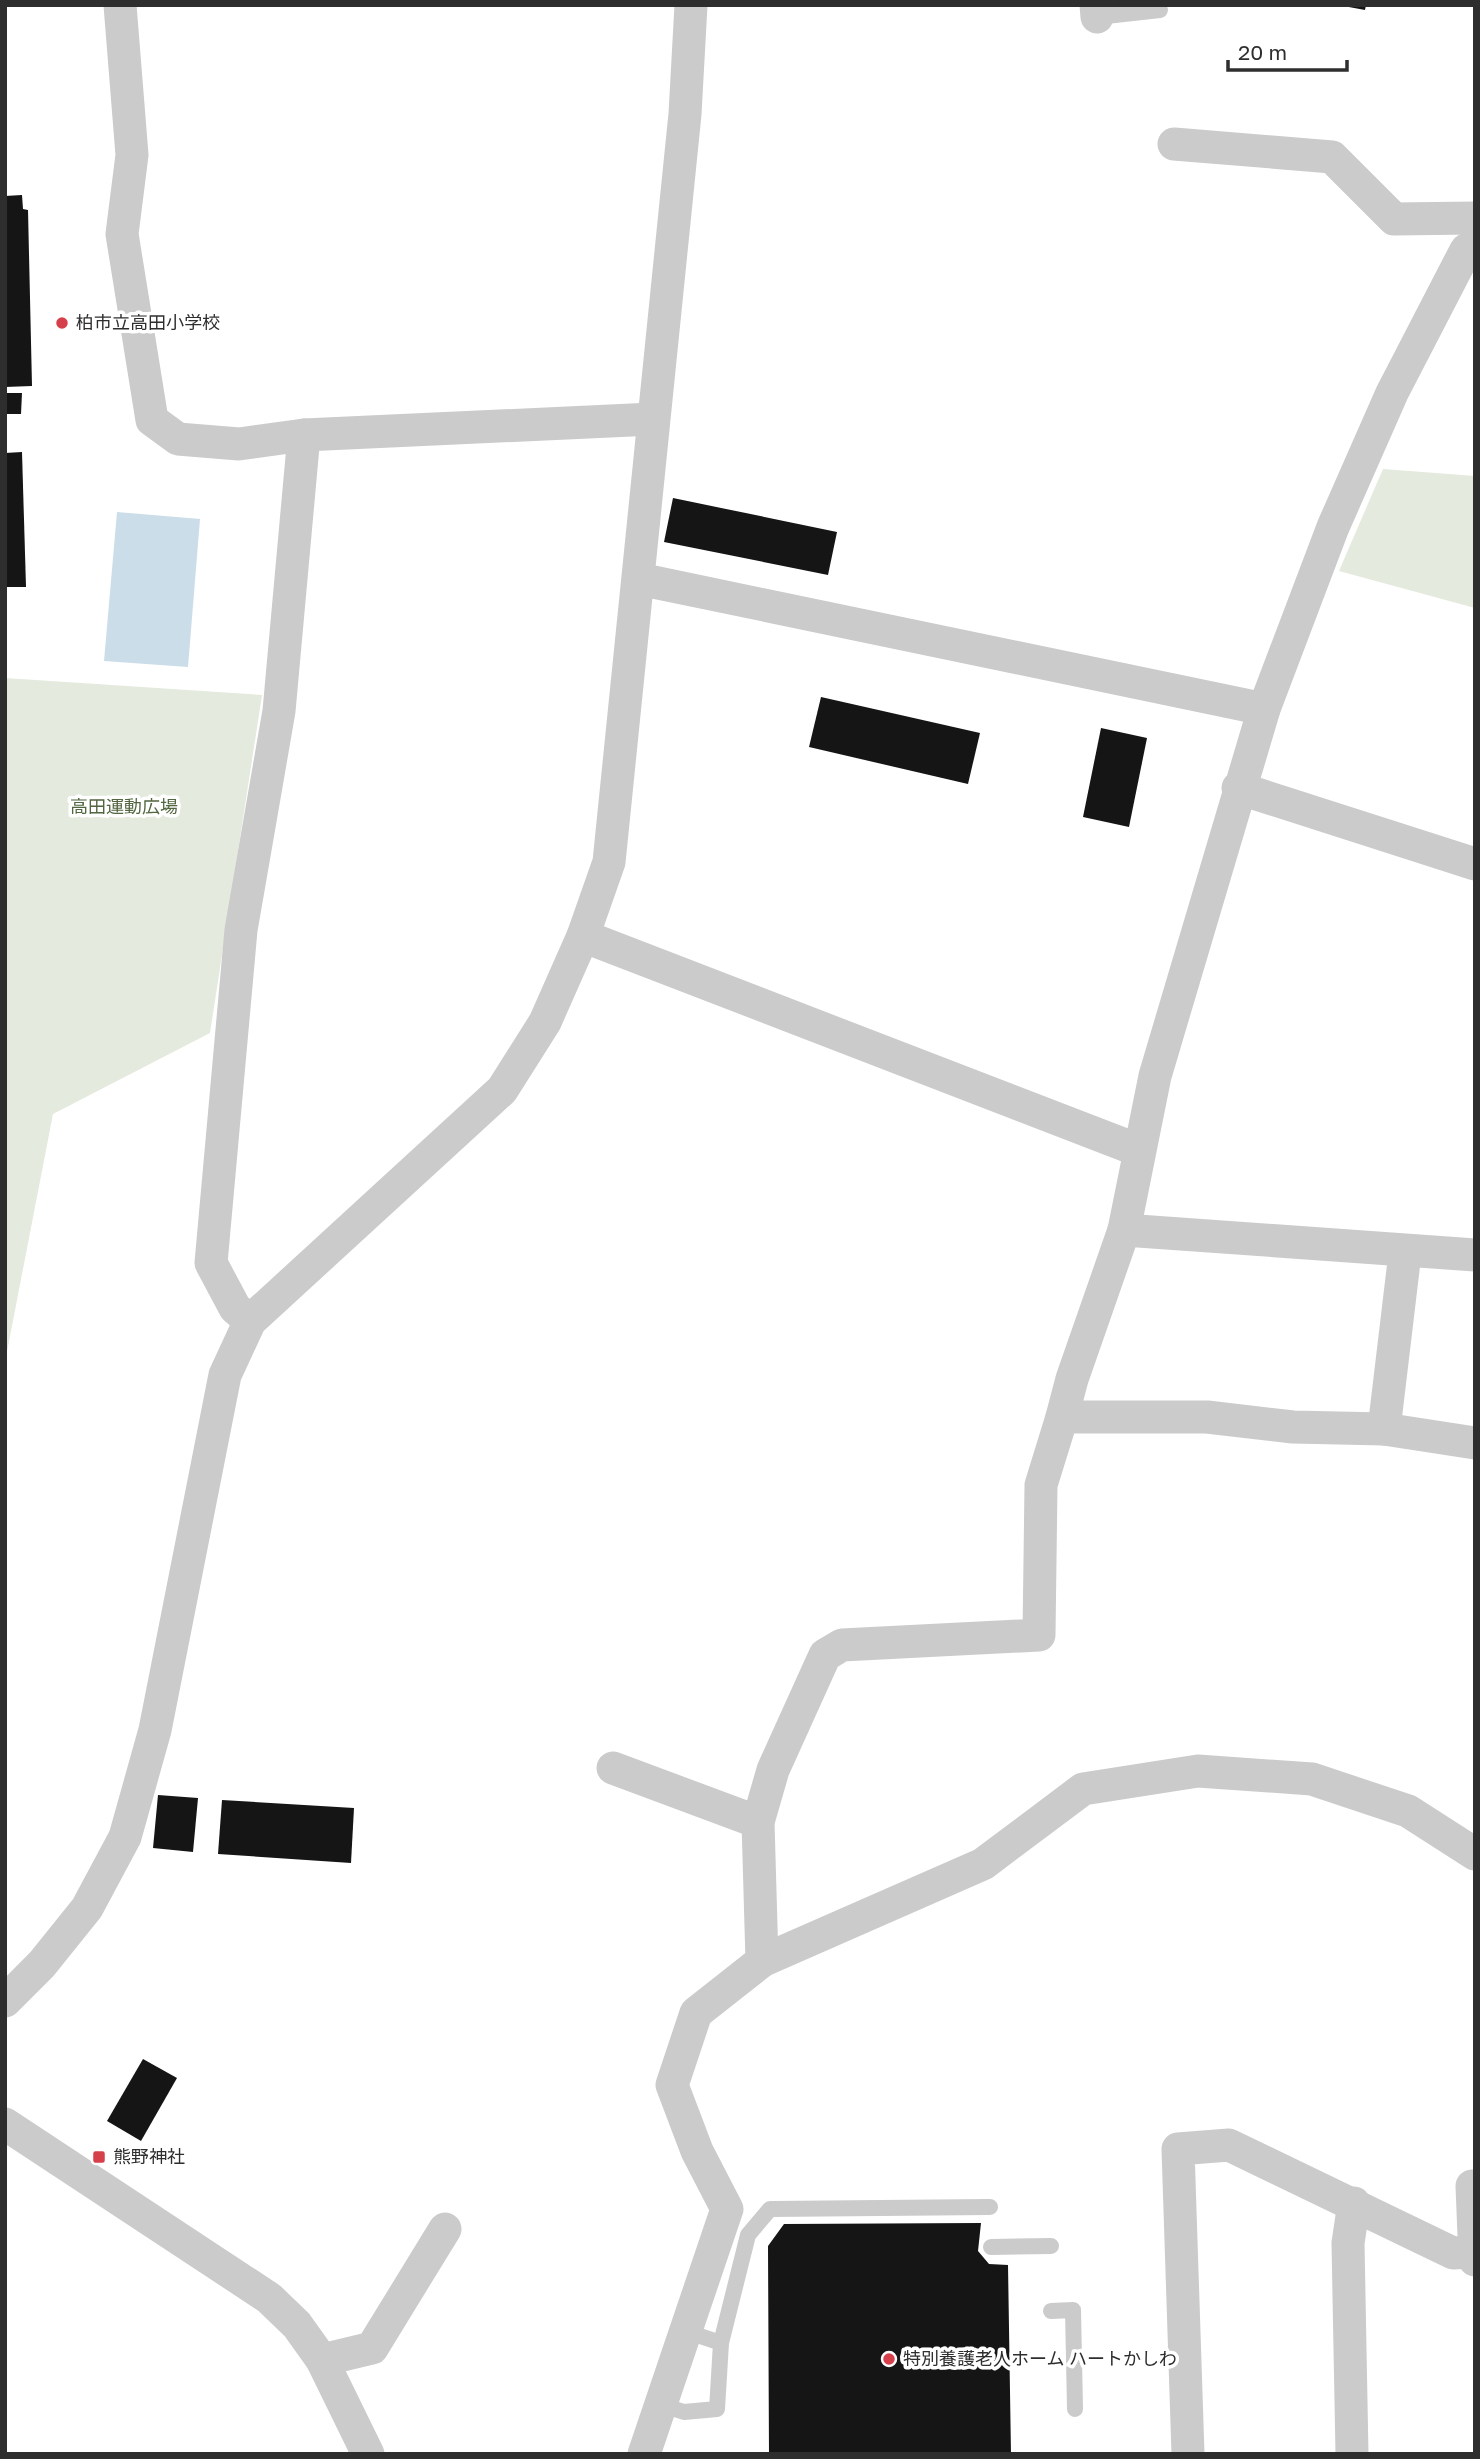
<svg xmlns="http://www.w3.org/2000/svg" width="1480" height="2459" viewBox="0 0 1480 2459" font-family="'Golos Text','Noto Sans JP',sans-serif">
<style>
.green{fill:#e4eadd}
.water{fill:#cbdde9}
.building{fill:#151515}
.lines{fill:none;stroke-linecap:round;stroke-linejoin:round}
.lane{stroke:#cbcbcb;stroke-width:16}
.street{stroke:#cbcbcb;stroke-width:33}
.poi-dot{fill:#d6404b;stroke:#fff;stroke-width:2.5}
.labels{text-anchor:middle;stroke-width:7;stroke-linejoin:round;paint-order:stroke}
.poi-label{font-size:18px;fill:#2e2e2e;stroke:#fff;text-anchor:start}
.park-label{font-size:18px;fill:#526640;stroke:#fff}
</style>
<rect width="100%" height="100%" fill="#fff"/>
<g class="green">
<path d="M1383,469L1475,476V608L1339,571Z"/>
<path d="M5,678L262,695L210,1033L53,1114L5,1362Z"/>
</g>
<path class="water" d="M117,512L200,519L188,667L104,661Z"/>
<g class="building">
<path d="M1338,5H1366L1365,10Z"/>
<path d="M22,195L23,209L28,210L32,386L5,387V196Z"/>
<path d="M5,393H22L21,414H5Z"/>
<path d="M22,452L26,587H5V453Z"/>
<path d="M673,498L837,532L828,575L664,542Z"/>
<path d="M821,697L980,733L968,784L809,747Z"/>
<path d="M1101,728L1147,738L1129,827L1083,817Z"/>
<path d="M158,1795L198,1798L193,1852L153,1848Z"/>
<path d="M222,1800L354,1808L351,1863L218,1854Z"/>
<path d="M143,2059L177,2078L141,2141L107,2121Z"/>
<path d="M981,2223L978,2251L989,2264L1008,2265L1011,2454H769L768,2246L784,2224Z"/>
</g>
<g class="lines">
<g class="lane">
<path d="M1097,17L1160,10"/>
<path d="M991,2247L1051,2246"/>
<path d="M1051,2311L1073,2310L1075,2409"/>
<path d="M721,2343L748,2235L770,2209L990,2207"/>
<path d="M659,2404L684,2412L717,2409L721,2343L685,2331"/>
</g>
<g class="street">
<path d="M120,5L132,155L122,234L152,420L178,439L239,444L304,435L653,419"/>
<path d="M1096,5L1097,17"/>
<path d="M1174,144L1332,157L1394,219L1475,218"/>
<path d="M639,579L1264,709"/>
<path d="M1238,788L1475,864"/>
<path d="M583,936L1138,1150"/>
<path d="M1124,1230L1475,1255"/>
<path d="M1405,1253L1384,1429L1475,1443"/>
<path d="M250,1321L235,1308L211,1263L241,930L279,711L304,435"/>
<path d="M1062,1417L1041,1485L1039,1635L842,1645L825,1655L773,1770L758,1822L762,1961L983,1864L1083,1789L1198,1771L1312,1779L1408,1811L1475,1854"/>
<path d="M1384,1429L1293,1427L1207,1417H1062L1072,1379L1124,1230L1155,1076L1264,709L1333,527L1392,393L1466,250L1475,245"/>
<path d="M613,1768L758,1822"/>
<path d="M5,2001L42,1964L87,1908L125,1837L155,1730L225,1375L250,1321L502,1090L545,1022L583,936L609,862L685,114L691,5"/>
<path d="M5,2124L269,2298L297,2325L322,2360L368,2454"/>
<path d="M1472,2186L1475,2260"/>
<path d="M322,2360L372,2348L445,2229"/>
<path d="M644,2454L727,2209L697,2151L672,2085L696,2013L762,1961"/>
<path d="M1188,2454L1178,2149L1229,2145L1453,2253L1474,2252"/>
<path d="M1352,2454L1348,2243L1354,2203"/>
</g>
</g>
<g class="poi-dot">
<circle cx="62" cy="323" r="7"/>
<rect x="92" y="2150" width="14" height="14" rx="3.5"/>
<circle cx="889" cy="2359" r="7"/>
</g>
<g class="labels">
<g class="poi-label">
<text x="76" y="329">柏市立高田小学校</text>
<text x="113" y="2163">熊野神社</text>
<text x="903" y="2365">特別養護老人ホーム ハートかしわ</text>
</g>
<g class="park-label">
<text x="124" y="813">高田運動広場</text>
</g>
</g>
<rect width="1480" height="2459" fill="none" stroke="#2e2e2e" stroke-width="14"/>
<path d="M1228 60v10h119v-10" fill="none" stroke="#2e2e2e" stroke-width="3.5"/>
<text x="1238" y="60" font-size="21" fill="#2e2e2e" stroke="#ffffff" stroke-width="5" paint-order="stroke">20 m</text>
</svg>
